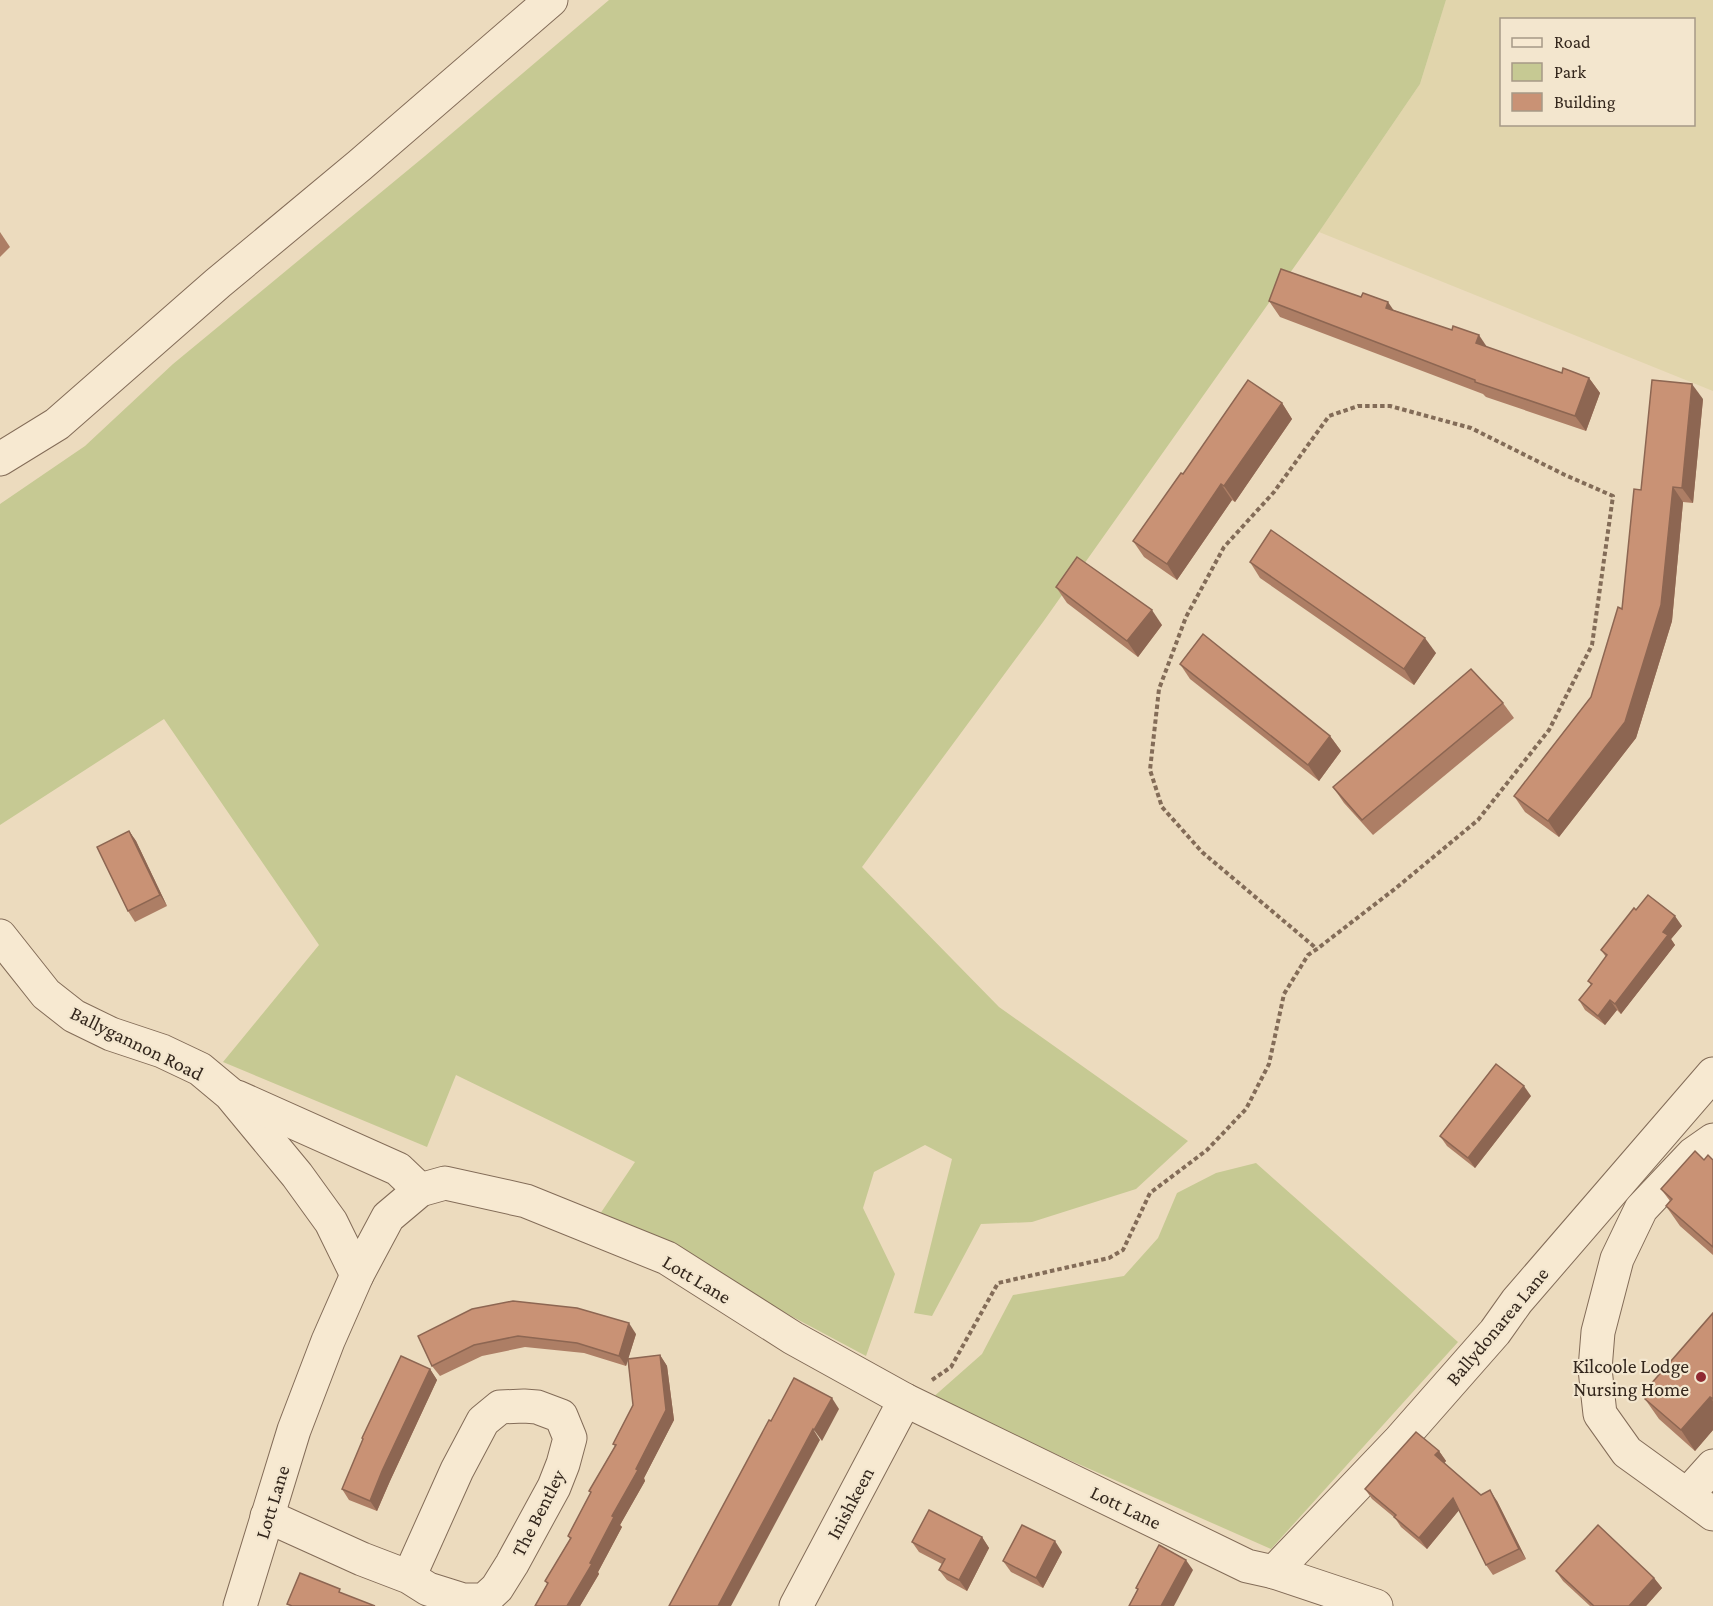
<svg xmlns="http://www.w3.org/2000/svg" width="1713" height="1606" viewBox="0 0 1713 1606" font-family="'Crimson Pro',serif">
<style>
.farmland{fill:#e1d5ac;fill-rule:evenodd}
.green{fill:#c6c993}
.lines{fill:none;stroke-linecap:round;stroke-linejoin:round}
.minor-casing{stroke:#836c58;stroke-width:35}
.path{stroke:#836c58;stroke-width:4;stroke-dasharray:4.5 3;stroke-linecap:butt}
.minor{stroke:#f7e9d1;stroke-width:33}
.wall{fill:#ad7e65}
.shaded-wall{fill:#8d6652}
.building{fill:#c99275;stroke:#8d6652;stroke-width:1.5}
.poi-dot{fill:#902a32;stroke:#f3e6ce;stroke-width:2}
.labels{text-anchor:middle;stroke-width:4.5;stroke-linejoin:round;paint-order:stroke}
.street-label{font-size:20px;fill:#33261c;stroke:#f3e6ce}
.poi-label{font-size:20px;fill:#33261c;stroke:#f3e6ce;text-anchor:end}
</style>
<rect width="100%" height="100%" fill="#ecdbbe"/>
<path class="farmland" d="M1446,0H1713V391L1319,232L1420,84ZM1502,20H1694V124H1502Z"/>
<g class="green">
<path d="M609,0H1446L1420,84L1319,232L1043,622L862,867L999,1007L1188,1141L1136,1189L1032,1222L981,1224L932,1316L914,1313L952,1159L925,1145L874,1172L863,1208L895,1274L866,1356L600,1214L635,1162L456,1075L427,1147L223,1062L319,945L164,719L0,825V504L85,446L173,364L425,156Z"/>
<path d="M1256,1163L1458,1342L1271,1549L931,1399L982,1354L1013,1295L1124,1276L1158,1238L1177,1193L1216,1173Z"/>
</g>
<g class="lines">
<g class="minor-casing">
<g id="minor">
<path d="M0,459L57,424L218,283L360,165L551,0"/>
<path d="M0,936L46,994L74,1016L111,1034L162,1051L200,1069L230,1094L297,1175L331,1222L357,1275"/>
<path d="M237,1097L398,1169L420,1190"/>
<path d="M1713,1140L1693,1154L1641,1209L1617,1259L1598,1332L1595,1369L1600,1414L1627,1452L1713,1514"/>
<path d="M1687,1495L1713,1466"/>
<path d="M267,1516L362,1559L409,1577L428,1589L463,1600H484L497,1588L512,1564L554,1487L563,1464L570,1438L561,1416L537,1407L524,1406L500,1407L483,1421L457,1470L409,1577"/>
<path d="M1274,1572L1400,1440L1495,1332L1517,1301L1713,1074"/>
<path d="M240,1606L294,1430L328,1341L357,1275L388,1217L420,1190L445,1183L526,1201L667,1258L793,1338L905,1400L1247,1566L1274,1572L1376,1606"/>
<path d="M796,1606L905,1400"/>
</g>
</g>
<path class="path" d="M932,1380L951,1367L998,1283L1109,1258L1123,1250L1150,1193L1207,1150L1246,1109L1269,1064L1284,994L1308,955L1317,949L1396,888L1478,820L1549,730L1592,645L1613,496L1565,475L1471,428L1390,406H1358L1329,416L1274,492L1224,547L1186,617L1159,689L1150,770L1162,807L1202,852L1317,949"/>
<use href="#minor" class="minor"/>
</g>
<g class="wall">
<path d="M0,232L10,247L0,257Z"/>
<path d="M1361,297L1487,347L1562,373L1589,378L1600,393L1586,431L1486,397L1483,394L1280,317L1269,301Z"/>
<path d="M1703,399L1693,503L1683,502L1672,621L1636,738L1559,837L1525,812L1514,796L1591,697L1622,609L1641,490Z"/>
<path d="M1282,403L1292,419L1235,502L1232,500L1177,580L1144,557L1133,541L1183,474Z"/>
<path d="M1250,562L1436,653L1414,685L1260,578Z"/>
<path d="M1056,587L1162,625L1138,657L1067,603Z"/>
<path d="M1180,664L1330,736L1341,751L1319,781L1190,679Z"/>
<path d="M1503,703L1514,718L1373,835L1344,803L1333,787Z"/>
<path d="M129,831L136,841L167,906L135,922L128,911Z"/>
<path d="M1636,910L1682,926L1671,939L1675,945L1621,1014L1617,1010L1605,1025L1585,1010L1579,1000L1591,985L1588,981L1606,957L1601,950Z"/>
<path d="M1531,1096L1475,1168L1447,1146L1440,1136Z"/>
<path d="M1704,1160H1713V1255L1680,1226L1666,1206L1670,1201L1661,1189Z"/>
<path d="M1713,1313V1430L1695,1451L1659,1419L1645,1399L1653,1389L1650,1385Z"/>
<path d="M636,1334L628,1359L660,1355L667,1366L674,1420L644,1478L645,1481L620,1525L622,1527L598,1572L599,1574L580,1606H535L547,1584L545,1581L570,1539L568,1536L591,1493L589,1491L615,1446L613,1444L633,1405L628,1360L626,1366L584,1353L525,1347L482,1356L440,1376L432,1366L418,1336Z"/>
<path d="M430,1369L437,1380L390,1481L377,1511L349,1500L342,1489Z"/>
<path d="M1439,1451L1446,1461L1444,1463L1481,1495L1497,1501L1526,1559L1493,1575L1486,1565L1459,1510L1427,1549L1401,1527L1395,1518L1372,1499L1365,1489Z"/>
<path d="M982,1537L989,1548L967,1591L947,1580L939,1570L942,1564L919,1552L912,1542Z"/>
<path d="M1062,1552L1043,1588L1011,1572L1003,1561Z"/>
<path d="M1556,1571L1654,1578L1662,1588L1646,1606H1590L1563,1581Z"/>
</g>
<g class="shaded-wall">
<path d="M1388,302L1399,318L1386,308Z"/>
<path d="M1479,335L1489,350L1476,343Z"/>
<path d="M1589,378L1600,393L1586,431L1575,416Z"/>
<path d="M1692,384L1703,399L1693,503L1682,488Z"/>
<path d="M1282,403L1292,419L1235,502L1224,486Z"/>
<path d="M1221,484L1232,500L1177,580L1167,564Z"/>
<path d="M1673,487L1683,502L1672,621L1636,738L1559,837L1548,821Z"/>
<path d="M1152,610L1162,625L1138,657L1127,641Z"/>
<path d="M1425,638L1436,653L1414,685L1404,669Z"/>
<path d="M1330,736L1341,751L1319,781L1308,765Z"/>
<path d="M129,831L136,841L167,906L160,895Z"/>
<path d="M1675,916L1682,926L1671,939L1675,945L1621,1014L1615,1004L1663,932Z"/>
<path d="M1610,1000L1617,1010L1605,1025L1598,1016Z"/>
<path d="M1524,1086L1531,1096L1475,1168L1468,1158Z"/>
<path d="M629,1323L636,1334L626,1366L619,1356Z"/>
<path d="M660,1355L667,1366L674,1420L644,1478L645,1481L620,1525L622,1527L598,1572L599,1574L580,1606H567L590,1563L612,1516Z"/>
<path d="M430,1369L437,1380L390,1481L377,1511L370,1501L382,1471Z"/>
<path d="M1710,1397L1713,1401V1430L1695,1451L1681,1430Z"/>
<path d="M832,1398L839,1409L822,1441L814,1430Z"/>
<path d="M813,1429L820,1440L731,1606H718Z"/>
<path d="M1439,1451L1446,1461L1442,1466L1435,1455Z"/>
<path d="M1490,1490L1497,1501L1526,1559L1519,1549Z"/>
<path d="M1453,1498L1460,1509L1427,1549L1419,1538Z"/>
<path d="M982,1537L989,1548L967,1591L959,1580Z"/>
<path d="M1055,1541L1062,1552L1043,1588L1036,1578Z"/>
<path d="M1186,1560L1193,1570L1174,1606H1161Z"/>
<path d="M1654,1578L1662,1588L1646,1606H1629Z"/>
</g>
<g class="building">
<path d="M1281,269L1361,297L1363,293L1388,302L1386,308L1452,330L1453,326L1479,335L1476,343L1562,373L1563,368L1589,378L1575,416L1475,382V380L1269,301Z"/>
<path d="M1248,380L1282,403L1224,486L1221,484L1167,564L1133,541L1181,473L1183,474Z"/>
<path d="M1652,380L1692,384L1682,488L1673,487L1661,605L1625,722L1548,821L1514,796L1591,697L1618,607L1622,609L1634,489L1641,490Z"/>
<path d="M1271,530L1425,638L1404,669L1250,562Z"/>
<path d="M1077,557L1152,610L1127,641L1056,587Z"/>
<path d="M1203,634L1330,736L1308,765L1180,664Z"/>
<path d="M1471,669L1503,703L1362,820L1333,787Z"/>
<path d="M129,831L160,895L128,911L97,847Z"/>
<path d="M1648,895L1675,916L1663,932L1668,935L1615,1004L1610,1000L1598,1016L1579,1000L1592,984L1588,981L1607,955L1601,950L1634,908L1636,910Z"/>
<path d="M1496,1064L1524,1086L1468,1158L1440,1136Z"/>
<path d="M1695,1151L1704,1160L1708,1155L1713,1160V1247L1666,1206L1672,1199L1661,1189Z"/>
<path d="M513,1301L577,1308L629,1323L619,1356L577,1343L518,1336L474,1345L432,1366L418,1336L472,1309Z"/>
<path d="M1713,1313V1399L1710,1397L1681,1430L1645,1399L1654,1389L1650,1385Z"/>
<path d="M660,1355L666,1410L636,1469L638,1470L612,1516L614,1517L590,1563L592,1564L567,1606H535L548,1583L545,1581L571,1538L568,1536L591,1492L589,1491L616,1445L613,1444L633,1405L628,1359Z"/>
<path d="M401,1356L430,1369L382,1471L370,1501L342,1489L363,1439L362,1438Z"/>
<path d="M794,1378L832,1398L814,1430L813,1429L718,1606H669L769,1420L771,1421Z"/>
<path d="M1416,1432L1439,1451L1435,1455L1481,1495L1490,1490L1519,1549L1486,1565L1453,1498L1419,1538L1394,1517L1396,1515L1365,1489Z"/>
<path d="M929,1510L982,1537L959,1580L939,1570L945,1559L912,1542Z"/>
<path d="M1022,1525L1055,1541L1036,1578L1003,1561Z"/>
<path d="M1598,1525L1654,1578L1629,1606H1594L1556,1571Z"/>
<path d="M1159,1545L1186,1560L1161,1606H1129L1138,1589L1136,1588Z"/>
<path d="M300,1573L340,1589L339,1592L375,1606H292L287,1604Z"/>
</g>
<circle class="poi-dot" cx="1701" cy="1377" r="6"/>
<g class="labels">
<g class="street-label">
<text transform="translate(137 1043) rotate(26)" y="7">Ballygannon Road</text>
<text transform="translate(697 1279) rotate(31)" y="7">Lott Lane</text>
<text transform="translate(1497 1326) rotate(-50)" y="7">Ballydonarea Lane</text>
<text transform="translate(272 1502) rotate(-73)" y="7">Lott Lane</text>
<text transform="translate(850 1503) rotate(-62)" y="7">Inishkeen</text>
<text transform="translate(1126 1507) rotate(26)" y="7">Lott Lane</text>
<text transform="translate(538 1513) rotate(-63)" y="7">The Bentley</text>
</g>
<g class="poi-label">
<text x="1689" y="1373">Kilcoole Lodge<tspan x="1689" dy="23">Nursing Home</tspan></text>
</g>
</g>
<rect x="1500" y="18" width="195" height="108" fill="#f3e6ce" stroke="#a69987" stroke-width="1.5"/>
<rect x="1512" y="38" width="30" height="9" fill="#f7e9d1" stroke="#a69987" stroke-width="1.5"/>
<text x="1554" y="48" font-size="18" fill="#33261c">Road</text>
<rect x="1512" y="63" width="30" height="18" fill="#c6c993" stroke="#a69987" stroke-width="1.5"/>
<text x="1554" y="78" font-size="18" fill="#33261c">Park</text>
<rect x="1512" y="93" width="30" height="18" fill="#c99275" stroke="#a69987" stroke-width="1.5"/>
<text x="1554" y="108" font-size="18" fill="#33261c">Building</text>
</svg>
